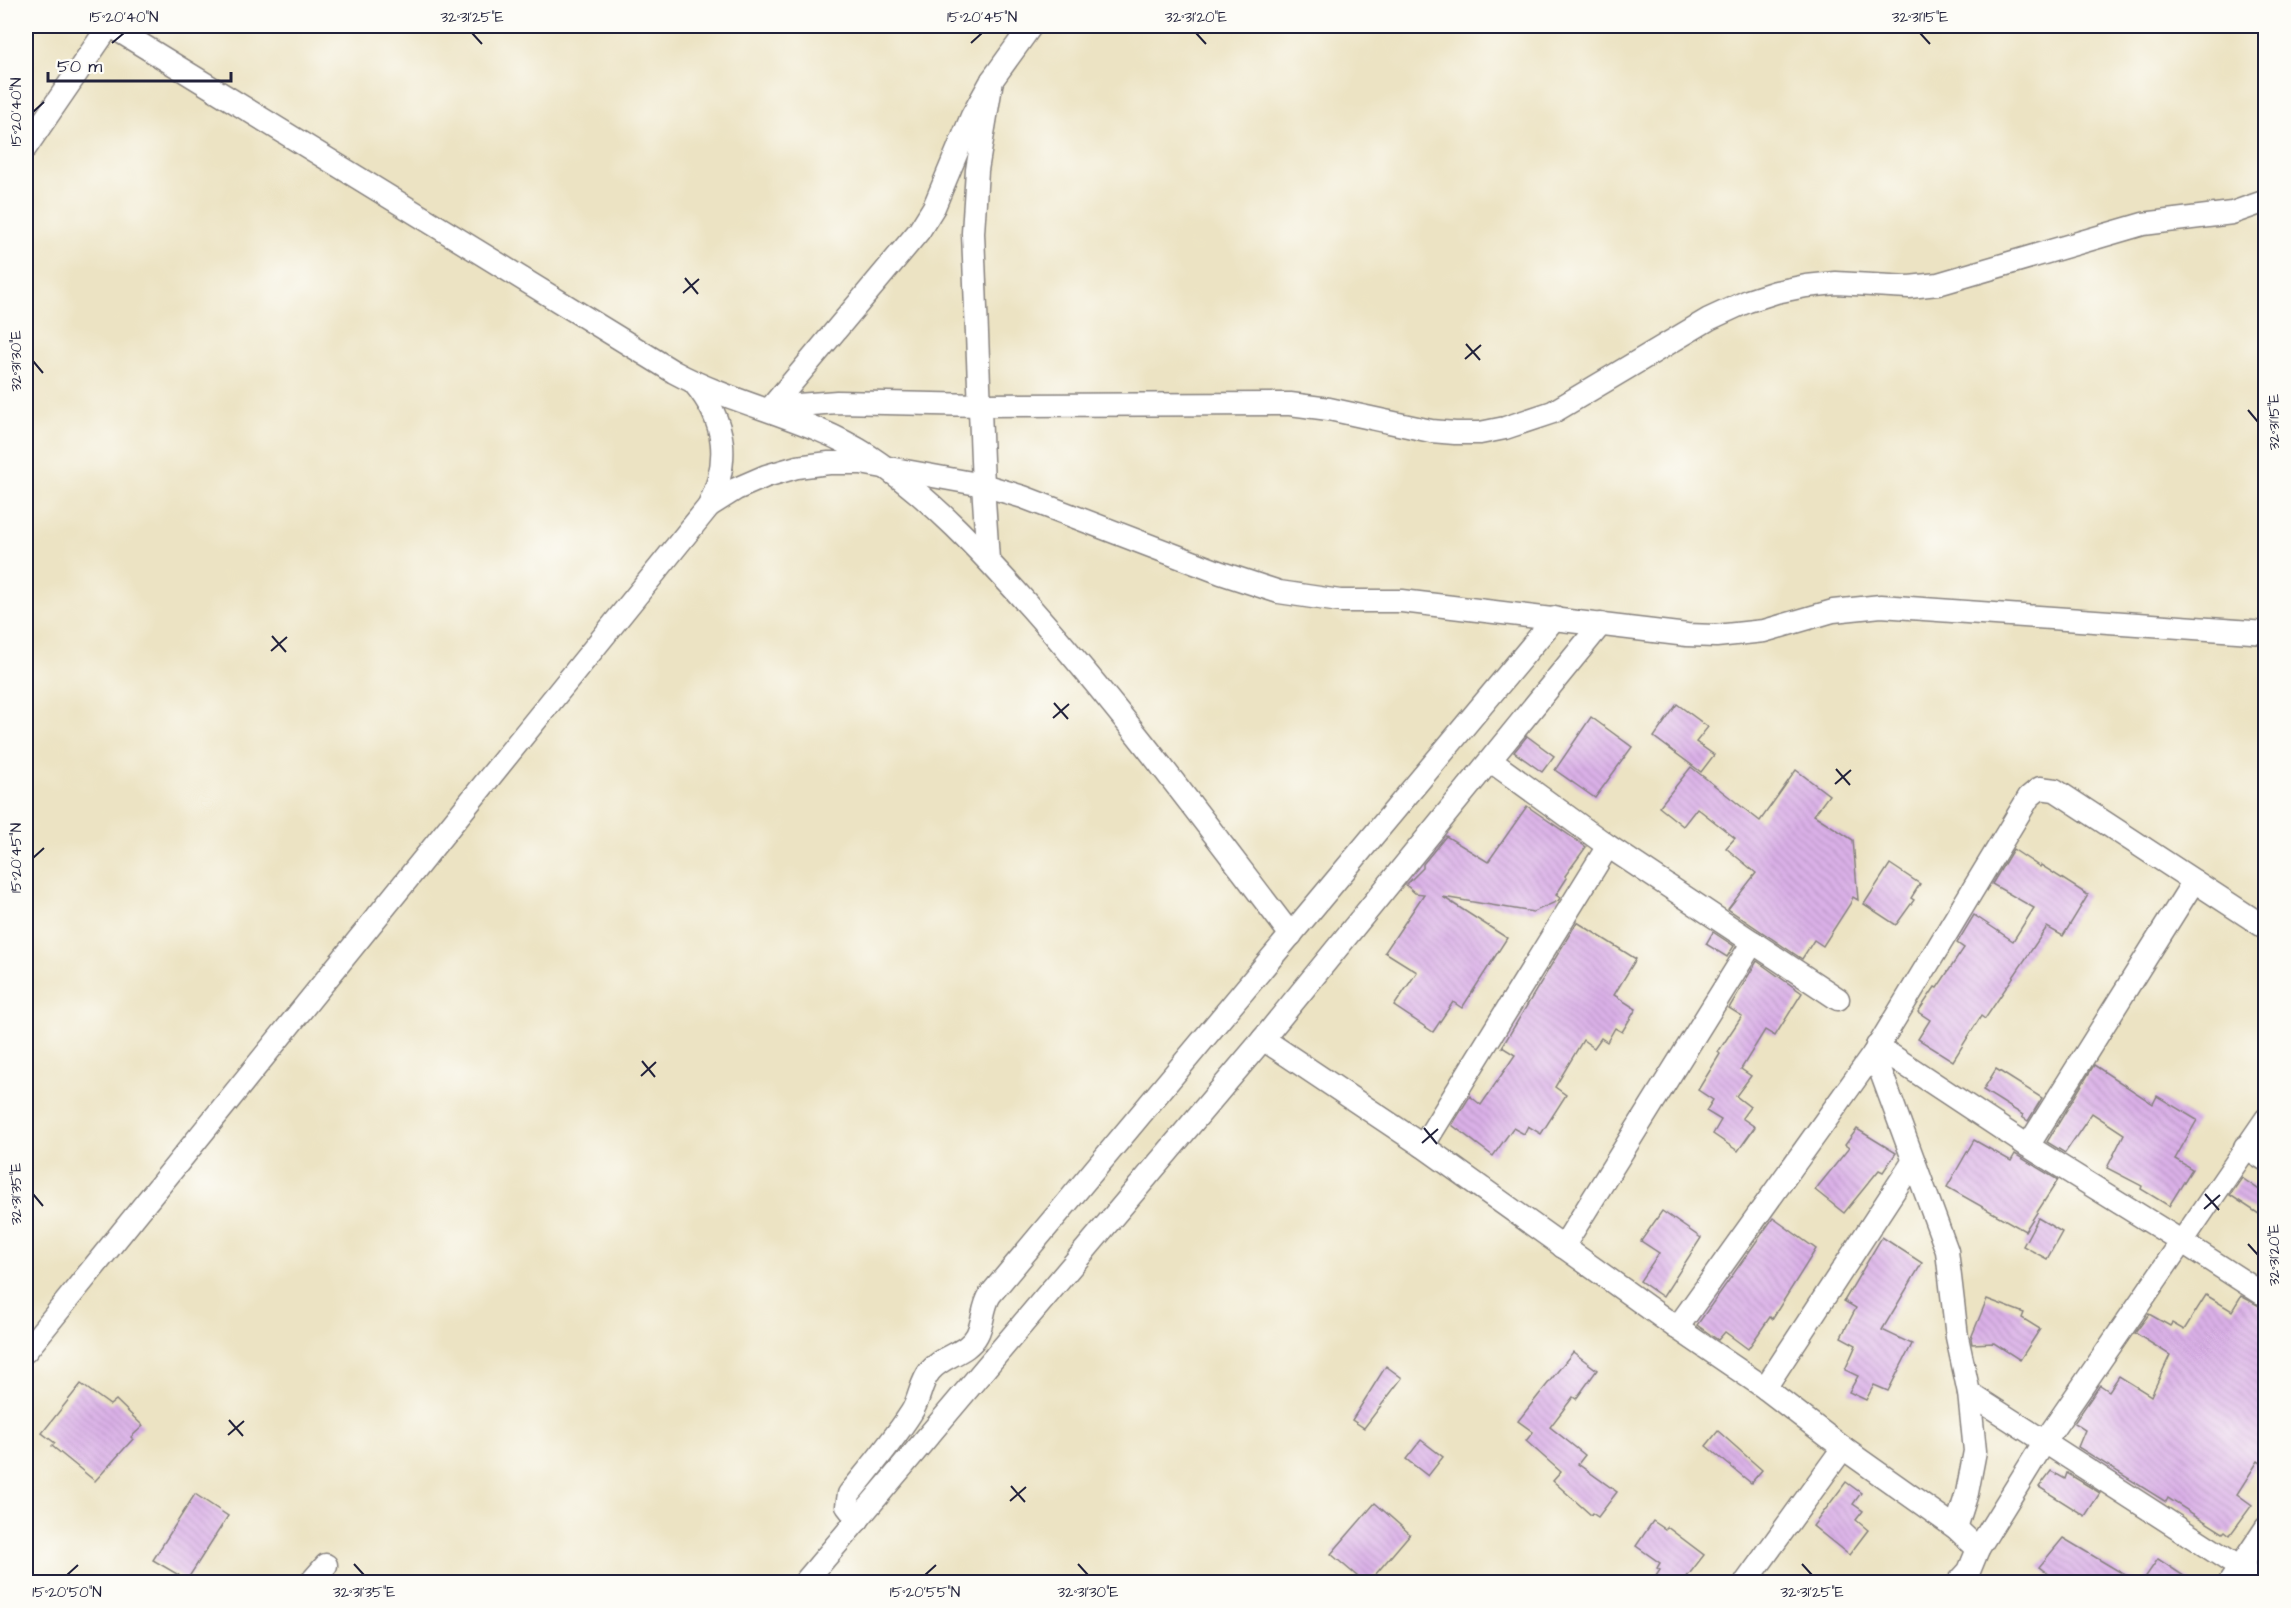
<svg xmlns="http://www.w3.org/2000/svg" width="2291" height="1608" viewBox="0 0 2291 1608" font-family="'Architects Daughter',sans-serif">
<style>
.building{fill:url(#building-back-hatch)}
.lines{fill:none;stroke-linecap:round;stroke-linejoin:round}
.minor-casing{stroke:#87827f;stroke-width:25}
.minor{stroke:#fff;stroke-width:22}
.ticks{fill:none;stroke:#22223b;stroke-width:2}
.neatline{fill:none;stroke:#22223b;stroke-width:2}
.ticks-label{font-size:15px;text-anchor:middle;fill:#22223b}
</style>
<defs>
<pattern id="building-back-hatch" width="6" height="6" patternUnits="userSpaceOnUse" patternTransform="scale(1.5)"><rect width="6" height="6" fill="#dab0e7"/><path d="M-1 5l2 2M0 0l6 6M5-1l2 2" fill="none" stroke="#bb97c7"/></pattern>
</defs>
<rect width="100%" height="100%" fill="#fdfcf7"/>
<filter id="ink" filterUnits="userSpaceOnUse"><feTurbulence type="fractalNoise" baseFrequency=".0167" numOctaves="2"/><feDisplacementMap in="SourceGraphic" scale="12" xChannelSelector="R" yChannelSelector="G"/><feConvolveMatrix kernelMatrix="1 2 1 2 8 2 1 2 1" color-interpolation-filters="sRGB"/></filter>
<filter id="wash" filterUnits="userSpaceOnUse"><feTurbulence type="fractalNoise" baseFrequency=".008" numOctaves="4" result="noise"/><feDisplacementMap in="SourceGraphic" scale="24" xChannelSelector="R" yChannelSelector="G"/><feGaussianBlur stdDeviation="1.35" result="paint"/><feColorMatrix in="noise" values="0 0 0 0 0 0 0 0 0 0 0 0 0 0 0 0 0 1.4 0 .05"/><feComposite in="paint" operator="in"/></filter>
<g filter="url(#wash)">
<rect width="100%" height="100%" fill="#ece3c3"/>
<g id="blocks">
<g class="building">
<path d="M1677,704L1708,727L1696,742L1714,755L1701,772L1654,737Z"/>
<path d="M1591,717L1632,747L1595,798L1555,770Z"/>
<path d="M1527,736L1554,756L1542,772L1514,752Z"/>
<path d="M1691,767L1760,821L1796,770L1829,795L1814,815L1853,840L1858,900L1853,897L1850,904L1823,946L1814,940L1802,959L1728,909L1756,873L1726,848L1735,838L1697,808L1683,826L1659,807Z"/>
<path d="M1527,806L1586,847L1565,876L1567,878L1556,895L1560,898L1558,901L1533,912L1443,897L1507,938L1462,1008L1453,1002L1433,1032L1394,1006L1417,972L1385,952L1424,894L1415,893L1406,885L1423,868V864L1446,836L1488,862Z"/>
<path d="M2013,849L2040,867L2041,865L2088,895L2063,936L2047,927L1985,1019L1981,1016L1953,1061L1918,1039L1930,1020L1918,1012L1935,987L1937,988L1964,948L1957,943L1974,915L2013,941L2034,908L1992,884Z"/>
<path d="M1890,864L1920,884L1911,898L1914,900L1896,925L1864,904Z"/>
<path d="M1577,922L1636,959L1614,995L1636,1009L1622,1032L1615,1028L1607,1042L1601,1038L1594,1048L1583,1040L1555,1087L1566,1095L1541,1134L1528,1126L1524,1134L1513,1128L1493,1156L1452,1125L1470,1096L1481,1105L1515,1055L1502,1047Z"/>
<path d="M1713,932L1734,946L1727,957L1706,944Z"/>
<path d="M1757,961L1802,993L1775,1036L1765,1030L1741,1069L1751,1076L1736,1096L1750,1107L1742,1118L1755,1127L1738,1151L1713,1134L1721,1120L1706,1111L1713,1100L1698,1090L1720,1054L1718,1052L1742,1016L1729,1008Z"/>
<path d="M2094,1065L2153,1104L2157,1096L2197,1120L2175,1159L2192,1169L2169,1206L2141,1189L2142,1186L2107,1168L2124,1134L2092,1113L2065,1153L2047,1142Z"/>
<path d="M1996,1069L2042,1098L2028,1121L2022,1117L2023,1115L1983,1090Z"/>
<path d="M1857,1129L1896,1153L1883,1172L1879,1170L1844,1213L1815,1190L1849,1148L1845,1145Z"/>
<path d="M1974,1140L2011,1161L2015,1154L2058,1180L2025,1231L1947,1187Z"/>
<path d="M2242,1178L2265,1194V1218L2230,1195Z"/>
<path d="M1662,1211L1701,1238L1663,1297L1640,1281L1659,1253L1641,1241Z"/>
<path d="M1773,1218L1816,1249L1772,1319L1770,1317L1748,1349L1725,1332L1718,1340L1697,1325Z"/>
<path d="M2038,1218L2062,1232L2047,1259L2023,1246Z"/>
<path d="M1882,1237L1922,1263L1882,1330L1912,1344L1888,1391L1874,1385L1866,1400L1849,1392L1858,1376L1845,1370L1856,1345L1841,1337L1856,1308L1844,1301Z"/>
<path d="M2206,1295L2232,1311L2241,1296L2265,1309V1466L2258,1461L2237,1494L2252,1505L2230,1535L2225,1531L2223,1533L2168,1498L2166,1502L2078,1447L2085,1430L2074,1423L2100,1385L2109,1391L2119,1376L2151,1396L2170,1355L2135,1333L2149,1314L2170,1326L2172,1323L2184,1330Z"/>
<path d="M1987,1299L2024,1313L2022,1318L2040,1329L2020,1360L1994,1343L1972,1344L1971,1338Z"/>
<path d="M1573,1352L1597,1370L1576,1399L1573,1397L1550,1427L1585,1455L1578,1464L1617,1492L1598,1517L1592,1513L1591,1515L1553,1481L1561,1472L1526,1441L1533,1432L1518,1421Z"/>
<path d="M1386,1366L1402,1378L1364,1428L1352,1420Z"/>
<path d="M81,1384L110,1405L116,1400L143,1426L131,1437L133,1439L95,1481L52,1446L55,1443L42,1433Z"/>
<path d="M1718,1431L1762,1470L1751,1483L1706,1446Z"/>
<path d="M1421,1440L1443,1457L1428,1476L1406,1459Z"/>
<path d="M2051,1471L2065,1479L2067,1473L2100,1493L2085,1516L2039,1487Z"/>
<path d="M1846,1482L1861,1493L1853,1504L1863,1511L1856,1520L1868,1530L1849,1555L1813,1526Z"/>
<path d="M195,1494L228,1516L187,1580L153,1560Z"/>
<path d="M1375,1503L1410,1534L1369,1582H1364L1331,1554Z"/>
<path d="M1653,1521L1665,1529L1667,1527L1704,1555L1683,1582H1652L1660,1570L1657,1568L1660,1563L1636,1546Z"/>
<path d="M2063,1538L2137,1582H2059L2039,1567Z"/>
<path d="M2158,1559L2193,1582H2142Z"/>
</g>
</g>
</g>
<g filter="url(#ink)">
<use href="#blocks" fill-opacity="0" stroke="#87827f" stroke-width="1.5"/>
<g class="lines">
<g class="minor-casing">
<g id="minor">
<path d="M111,26L674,372C737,406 809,417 869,456C931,497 982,553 1031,608C1123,712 1206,824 1291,935"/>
<path d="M26,147L109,26"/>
<path d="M769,410L919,231L934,207L972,116L992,80L1031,26"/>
<path d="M777,412L798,405L837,402L981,405L1290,404L1329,409L1431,431L1455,433H1480L1505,428L1553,412L1709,319L1748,301L1776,292L1806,286L1836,283L1909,287L1938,284L2143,224L2232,213L2266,201"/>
<path d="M709,506L736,489L766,476L797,467L829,463H861L983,485L1023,497L1221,573L1279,592L1340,601H1402L1687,635L1716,636L1764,631L1833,611L1881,606L2266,633"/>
<path d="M988,560L983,485L973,233L977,170L992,80"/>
<path d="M1491,761L1608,846L1838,999"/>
<path d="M1263,1039L1423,1146L1677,1328L1765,1388L1843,1448L1956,1528L1978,1549"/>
<path d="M1877,1046L2028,1146L2181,1241L2266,1296"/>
<path d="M1874,1053L1947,1251L1957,1337L1969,1393L1975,1451L1967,1493L1956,1528"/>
<path d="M1423,1146L1608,846"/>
<path d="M2028,1146L2194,881"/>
<path d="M2245,1147L2266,1160"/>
<path d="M1563,1247L1753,942"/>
<path d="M1677,1328L1874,1053L2029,797L2040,788L2055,790L2266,928"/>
<path d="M26,1351L709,506C730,461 727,422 694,383"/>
<path d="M1765,1388L1913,1162"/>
<path d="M1969,1393L2262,1582"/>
<path d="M858,1520L847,1506L849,1494C870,1468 893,1441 911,1413C920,1400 920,1383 930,1371C943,1355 967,1354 977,1335C984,1322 982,1308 990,1295L1555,618"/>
<path d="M311,1582L326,1565"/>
<path d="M805,1582L1263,1039L1601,624"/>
<path d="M1746,1582L1843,1448"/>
<path d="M1959,1582L1969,1571L1978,1549L2045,1441L2266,1119"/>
<path d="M2230,1582L2266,1528"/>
</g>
</g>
<use href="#minor" class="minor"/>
</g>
</g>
<path class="ticks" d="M472,33L482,44M1196,33L1206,44M1920,33L1930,44M112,43L124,33M971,43L982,33M33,112L44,102M685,278L698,294M683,293L699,279M1466,344L1480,360M1465,359L1481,345M33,361L43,373M2248,410L2258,422M272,636L286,652M271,651L287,637M1054,703L1068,719M1053,718L1069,704M1836,769L1850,785M1835,784L1851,770M33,858L44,848M642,1061L655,1077M641,1076L656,1062M1424,1128L1437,1144M1422,1143L1438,1129M33,1194L43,1206M2205,1194L2219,1210M2204,1209L2220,1195M2248,1244L2258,1255M229,1420L243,1436M228,1435L244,1421M1011,1486L1025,1502M1010,1501L1026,1487M354,1564L364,1575M1078,1564L1088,1575M1802,1564L1812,1575M67,1575L78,1565M925,1575L936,1565"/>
<rect width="2291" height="1608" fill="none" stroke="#fdfcf7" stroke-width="66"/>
<path d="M48 72v9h183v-9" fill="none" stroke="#22223b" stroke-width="3"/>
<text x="57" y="72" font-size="18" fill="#22223b" stroke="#fdfcf7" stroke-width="4.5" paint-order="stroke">50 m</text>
<rect x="33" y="33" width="2225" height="1542" class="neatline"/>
<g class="ticks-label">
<text x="124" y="22">15°20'40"N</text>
<text x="472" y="22">32°31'25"E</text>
<text x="982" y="22">15°20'45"N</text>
<text x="1196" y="22">32°31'20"E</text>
<text x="1920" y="22">32°31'15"E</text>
<text transform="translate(16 112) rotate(-90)" y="5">15°20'40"N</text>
<text transform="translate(16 361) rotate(-90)" y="5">32°31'30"E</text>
<text transform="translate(2274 422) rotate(-90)" y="5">32°31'15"E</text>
<text transform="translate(16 858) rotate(-90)" y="5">15°20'45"N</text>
<text transform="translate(16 1194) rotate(-90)" y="5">32°31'35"E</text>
<text transform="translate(2274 1255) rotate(-90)" y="5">32°31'20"E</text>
<text x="67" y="1597">15°20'50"N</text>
<text x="364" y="1597">32°31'35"E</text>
<text x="925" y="1597">15°20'55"N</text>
<text x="1088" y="1597">32°31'30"E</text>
<text x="1812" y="1597">32°31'25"E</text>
</g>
</svg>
